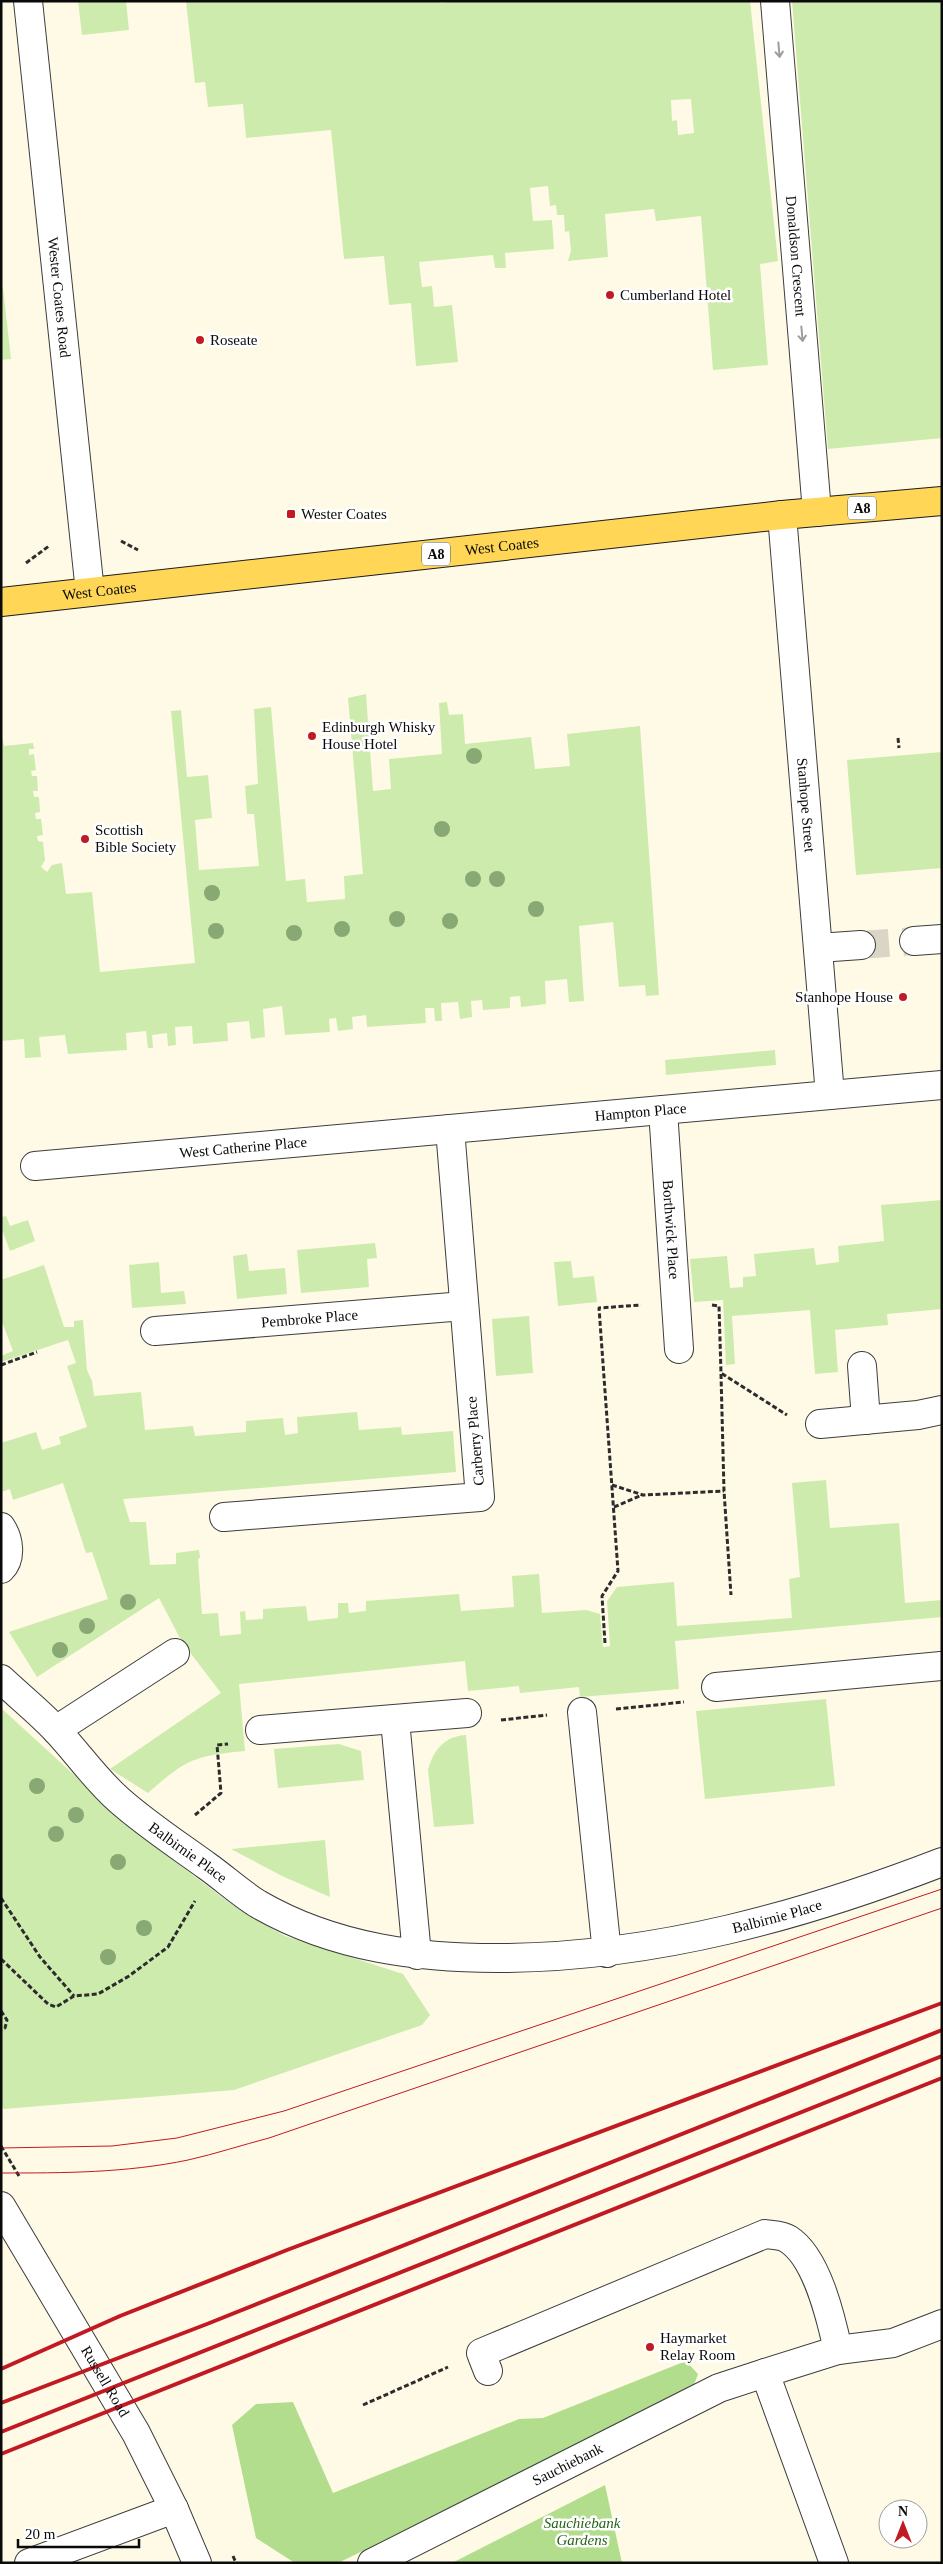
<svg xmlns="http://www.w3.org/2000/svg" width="943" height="2564" viewBox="0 0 943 2564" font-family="'Times New Roman',serif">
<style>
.green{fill:#ceebae;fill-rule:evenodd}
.forest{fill:#b1dd8d}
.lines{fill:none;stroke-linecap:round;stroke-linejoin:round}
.minor-tunnel{stroke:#dad6c5;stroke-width:28;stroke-dasharray:28 14;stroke-linecap:butt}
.minor-casing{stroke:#3d3d3d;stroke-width:30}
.major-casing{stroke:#1b1b1b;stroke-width:30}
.path{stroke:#2c2c2c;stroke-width:3;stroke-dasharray:5 2.5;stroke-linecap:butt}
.minor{stroke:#fff;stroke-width:28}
.major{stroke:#ffd656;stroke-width:28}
.tram{stroke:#c11a22;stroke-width:1}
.rail{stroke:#c11a22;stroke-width:4}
.tree{fill:#88a874}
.oneway{stroke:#9d9d9d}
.poi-dot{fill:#c11a22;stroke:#fff;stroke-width:2}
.labels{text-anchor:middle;stroke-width:5;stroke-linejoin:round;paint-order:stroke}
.shield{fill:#fff;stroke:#545454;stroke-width:1}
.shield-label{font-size:14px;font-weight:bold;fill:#0a0a0a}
.street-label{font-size:15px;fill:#0a0a0a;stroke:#fff}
.poi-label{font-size:15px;fill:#0a0a0a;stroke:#fff;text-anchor:start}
.park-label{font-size:15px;font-style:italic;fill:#276417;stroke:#fff}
</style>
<rect width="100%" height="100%" fill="#fffae6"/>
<g class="green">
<path d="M78,1H126L129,30L82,35Z"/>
<path d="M186,1H439L440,3L460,1H750L778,261L760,264L768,365L713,370L701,216L656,221L654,209L605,214L608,257L568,261L571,251L569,231L565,232L564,215H557L556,205L550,206L548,186L530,188L533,221L552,220L554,249L505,253L506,268H495L493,255L419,262L422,287L432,286L434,307L452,305L458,362L416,366L411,303L389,305L384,256L344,259L331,130L246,138L243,104L208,107L205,82L195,83ZM691,99L694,133L678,135L677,120L672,121L671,100Z"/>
<path d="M792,1H942V438L828,449Z"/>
<path d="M3,288L11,359L1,360V289Z"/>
<path d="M366,694L373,791L391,789L389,759L442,754L439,703L447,702L449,715L463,714L465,744L531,737L535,769L570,766L567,734L640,726L659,995L646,996L645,985L619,987L613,922L579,926L584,1001L569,1002L567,979L545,981L546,1004L521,1007L520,996L510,997V1008L483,1010L482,1000L471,1001L472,1017L460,1019L458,1002L441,1003L442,1021H435L434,1008H425L426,1023L367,1027L366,1015L352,1017L353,1029L338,1031L336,1018L329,1019L330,1032L285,1035L282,1006L263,1009L265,1037L251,1039L249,1021L227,1023L228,1041L193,1044L192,1026L175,1027L176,1045L168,1046L167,1033L152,1035L153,1048H148L146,1031L126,1033L127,1050L68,1054L65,1035L39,1037L41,1057L25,1058L24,1039L1,1041V732L4,746L33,743L34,749H29V755L34,754L36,770L31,771L32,776H37L38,791H33L34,797H39L40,812L35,813L36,819H41L43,835L37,836L38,841L43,842L45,860L41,867L47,872L52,865L62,863L66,894L92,892L100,972L195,963L171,711L181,710L187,777L208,775L212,818L195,820L199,870L259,866L254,814H247L245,786L258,784L254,709L271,707L286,881L305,879L307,902L345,899L344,876L363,874L348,698Z"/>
<path d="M942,752V868L856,875L847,760Z"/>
<path d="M775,1050L776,1065L666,1075L665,1060Z"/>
<path d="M942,1200V1309L887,1314L888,1325L835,1330L838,1372L815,1374L810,1310L732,1316L735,1364L726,1365L723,1300L694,1302L690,1259L727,1256L730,1288L743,1287V1277L756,1276L754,1254L814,1248L816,1265L839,1262L838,1246L884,1241L881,1205Z"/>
<path d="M6,1216L10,1226L28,1220L35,1241L10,1251L1,1227V1217Z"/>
<path d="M375,1243L377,1258L367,1259L369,1287L301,1293L297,1250Z"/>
<path d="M247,1254L249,1271L285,1268L287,1294L237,1299L233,1256Z"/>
<path d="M571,1261L573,1278L594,1276L597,1302L558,1306L554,1262Z"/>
<path d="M159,1262L161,1293L184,1291L186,1304L132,1308L129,1265Z"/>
<path d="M44,1265L64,1327H74V1321L83,1320L87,1370L92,1381L94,1396L141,1392L145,1430L193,1426L195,1436L246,1432V1421L283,1418L285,1435L298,1433L297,1417L357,1412L359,1430L401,1427L402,1435L453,1431L456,1472L123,1499L130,1522H146L150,1565L176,1564V1553L199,1550L200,1558L198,1559L202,1614L218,1613L220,1636L241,1634L240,1612L245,1611L246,1620L263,1619V1609L306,1606L308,1621L338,1618V1603H348L349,1613L366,1611V1601L459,1594L461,1611L514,1607L512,1576L539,1574L542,1613L586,1610L600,1614L603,1647L610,1646L607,1601L617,1587L674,1582L677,1626L792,1618L789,1579L800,1577L792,1483L826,1480L830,1528L899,1523L905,1603L942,1600V1617L675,1641L679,1689L580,1697L579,1687L520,1693L519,1686L468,1691L465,1661L239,1684L245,1751C193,1756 187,1759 148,1793L110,1769L221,1693L182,1642L159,1598L37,1677L9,1632L108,1599L92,1552L86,1553L63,1483L13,1500L10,1489L1,1492V1443L36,1432L42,1450L61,1444L59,1437L87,1427L67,1366L76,1363L68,1340L1,1362V1356L13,1351L1,1319V1280Z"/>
<path d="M529,1316L533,1373L496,1376L492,1319Z"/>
<path d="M826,1699L835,1786L705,1799L696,1711Z"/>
<path d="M1,1708L139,1834L231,1904L285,1936L403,1974L430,2015L422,2025L234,2090L4,2109L1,2106Z"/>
<path d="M466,1735L474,1824L434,1827L428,1770C433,1750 445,1736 466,1735Z"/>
<path d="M339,1744L361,1751L364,1780L278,1788L274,1749Z"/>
<path d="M325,1840L330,1897L282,1876L231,1849Z"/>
</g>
<g class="forest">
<path d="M686,2361L698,2374L692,2390L338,2563H295L256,2538L232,2425L256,2404L293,2402L333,2493L519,2419L543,2418Z"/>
<path d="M605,2485L622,2563H452Z"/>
</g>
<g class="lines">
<path class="minor-tunnel" d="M861,945L914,941"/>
<g class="minor-casing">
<g id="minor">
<path id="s1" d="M28,1L90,592"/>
<path id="s2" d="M775,1L817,512"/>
<path id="s3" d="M782,515L830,1095"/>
<path d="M914,941L942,939"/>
<path d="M818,948L861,945"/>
<path id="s4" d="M663,1110L679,1349"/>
<path id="s5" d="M35,1166L942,1085"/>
<path id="s6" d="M155,1331L464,1306"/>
<path d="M862,1366L866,1420"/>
<path d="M820,1424L918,1415L942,1410"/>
<path d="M224,1517L480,1497L450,1129"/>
<path d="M1,1527C9,1539 12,1558 1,1569"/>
<path id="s7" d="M1,1679C19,1696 39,1712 55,1729C77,1752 95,1779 119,1800C146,1824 178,1845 207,1866C224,1878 240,1893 258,1904C334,1948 420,1959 507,1958C657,1956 802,1916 942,1862"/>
<path d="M716,1687L941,1666"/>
<path d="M582,1712L607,1953"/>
<path d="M395,1720L417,1955"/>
<path d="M56,1730L175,1653"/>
<path d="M260,1730L467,1713"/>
<path id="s8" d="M1,2206L136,2433L174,2509L197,2563"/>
<path d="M488,2371L481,2353L765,2234C771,2235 782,2235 788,2239C817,2257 831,2318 838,2350"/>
<path d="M29,2563L174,2509"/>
<path id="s9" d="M372,2563L719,2388L765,2373"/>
<path d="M834,2563L765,2373L838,2350L893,2343L942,2324"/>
</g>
</g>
<g class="major-casing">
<g id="major">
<path id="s10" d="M1,602L782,515L942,501"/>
</g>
</g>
<g class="path">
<path d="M121,541L138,550"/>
<path d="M26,563L49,546"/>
<path d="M898,738L899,748"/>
<path d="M712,1305L719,1306L721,1373L787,1415"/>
<path d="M1,1365L37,1352"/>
<path d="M721,1374L724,1491L731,1595"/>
<path d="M612,1485L643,1495L724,1491"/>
<path d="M614,1507L642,1495"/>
<path d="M605,1643L602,1596L618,1571L599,1308L641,1305"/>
<path d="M616,1709L684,1702"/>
<path d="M501,1720L547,1715"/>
<path d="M195,1815L221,1793L217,1745L228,1744"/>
<path d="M1,1898L40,1957L74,1996"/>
<path d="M1,1959L48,2004L56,2007L74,1996L98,1994L129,1976L168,1947L195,1901"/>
<path d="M1,2011L7,2020L5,2028L1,2030"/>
<path d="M1,2146L19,2176"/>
<path d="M363,2405L448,2367"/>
<path d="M233,2556L236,2563"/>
</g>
<use href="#minor" class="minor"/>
<use href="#major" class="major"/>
<g class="tram">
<path d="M1,2148L112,2146L177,2138L284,2111L942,1889"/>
<path d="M1,2173C63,2173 126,2173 188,2160C215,2154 242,2145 269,2138L942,1908"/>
</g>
<g class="rail">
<path d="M1,2369L120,2316L287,2250L942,2003"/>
<path d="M1,2403L207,2324L942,2030"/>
<path d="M1,2432L942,2056"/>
<path d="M1,2454L942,2078"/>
</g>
</g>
<g class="tree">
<circle cx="474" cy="756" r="8"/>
<circle cx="442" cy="829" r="8"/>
<circle cx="473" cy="879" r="8"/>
<circle cx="497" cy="879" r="8"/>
<circle cx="212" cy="893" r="8"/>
<circle cx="536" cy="909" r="8"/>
<circle cx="397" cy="919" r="8"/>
<circle cx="450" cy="921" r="8"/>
<circle cx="342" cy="929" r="8"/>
<circle cx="216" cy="931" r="8"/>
<circle cx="294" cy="933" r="8"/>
<circle cx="128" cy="1602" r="8"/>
<circle cx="87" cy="1626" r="8"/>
<circle cx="60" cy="1650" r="8"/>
<circle cx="37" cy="1786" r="8"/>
<circle cx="76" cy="1815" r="8"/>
<circle cx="56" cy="1834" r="8"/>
<circle cx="118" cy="1862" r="8"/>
<circle cx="144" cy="1928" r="8"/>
<circle cx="108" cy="1957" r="8"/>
</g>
<defs><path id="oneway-shaft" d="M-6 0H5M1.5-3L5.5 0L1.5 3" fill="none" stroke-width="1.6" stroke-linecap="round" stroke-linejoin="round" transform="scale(1.25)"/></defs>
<g class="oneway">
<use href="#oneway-shaft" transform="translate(779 50) rotate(85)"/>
<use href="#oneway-shaft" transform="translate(802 334) rotate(85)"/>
</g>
<g class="poi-dot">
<circle cx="610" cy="295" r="5"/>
<circle cx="200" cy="340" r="5"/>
<rect x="286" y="509" width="10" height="10" rx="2.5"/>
<circle cx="312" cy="736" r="5"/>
<circle cx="85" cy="839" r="5"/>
<circle cx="903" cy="997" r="5"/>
<circle cx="650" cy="2347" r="5"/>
</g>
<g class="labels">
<g class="shield">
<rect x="848" y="496.5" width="28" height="23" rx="4"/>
<rect x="422" y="542.5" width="28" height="23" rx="4"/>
</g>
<g class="shield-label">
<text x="862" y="513">A8</text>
<text x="436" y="559">A8</text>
</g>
<g class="street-label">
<text dy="5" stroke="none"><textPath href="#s2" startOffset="256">Donaldson Crescent</textPath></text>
<text dy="5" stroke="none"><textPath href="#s1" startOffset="298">Wester Coates Road</textPath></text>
<text dy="5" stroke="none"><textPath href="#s10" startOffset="504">West Coates</textPath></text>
<text dy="5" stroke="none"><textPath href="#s10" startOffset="99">West Coates</textPath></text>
<text dy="5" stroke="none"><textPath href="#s3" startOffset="291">Stanhope Street</textPath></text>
<text dy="5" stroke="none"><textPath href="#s5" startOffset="608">Hampton Place</textPath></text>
<text dy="5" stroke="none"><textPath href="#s5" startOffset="209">West Catherine Place</textPath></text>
<text dy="5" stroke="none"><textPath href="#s4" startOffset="120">Borthwick Place</textPath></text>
<text dy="5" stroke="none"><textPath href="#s6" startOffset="155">Pembroke Place</textPath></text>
<text transform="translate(475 1441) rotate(-95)" y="5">Carberry Place</text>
<text dy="5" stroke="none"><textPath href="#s7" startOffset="256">Balbirnie Place</textPath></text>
<text dy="5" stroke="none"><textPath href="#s7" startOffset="875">Balbirnie Place</textPath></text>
<text dy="5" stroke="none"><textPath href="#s8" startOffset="204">Russell Road</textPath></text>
<text dy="5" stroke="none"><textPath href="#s9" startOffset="219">Sauchiebank</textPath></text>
</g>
<g class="poi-label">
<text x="620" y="300">Cumberland Hotel</text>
<text x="210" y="345">Roseate</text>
<text x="301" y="519">Wester Coates</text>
<text x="322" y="732">Edinburgh Whisky<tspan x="322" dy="17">House Hotel</tspan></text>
<text x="95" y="835">Scottish<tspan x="95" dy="17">Bible Society</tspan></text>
<text x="893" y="1002" text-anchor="end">Stanhope House</text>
<text x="660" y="2343">Haymarket<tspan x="660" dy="17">Relay Room</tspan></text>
</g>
<g class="park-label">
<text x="582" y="2528">Sauchiebank<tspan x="582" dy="17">Gardens</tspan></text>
</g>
</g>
<rect width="943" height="2564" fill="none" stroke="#0a0a0a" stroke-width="5"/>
<g transform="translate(903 2524)"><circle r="24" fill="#ffffff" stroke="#9d9d9d"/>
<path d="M0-4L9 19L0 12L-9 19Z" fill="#c11a22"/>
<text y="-8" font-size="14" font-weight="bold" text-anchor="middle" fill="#0a0a0a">N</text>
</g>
<path d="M18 2539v8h121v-8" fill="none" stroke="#0a0a0a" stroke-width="2.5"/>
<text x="25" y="2539" font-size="15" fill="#0a0a0a" stroke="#ffffff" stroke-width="4" paint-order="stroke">20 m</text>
</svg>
